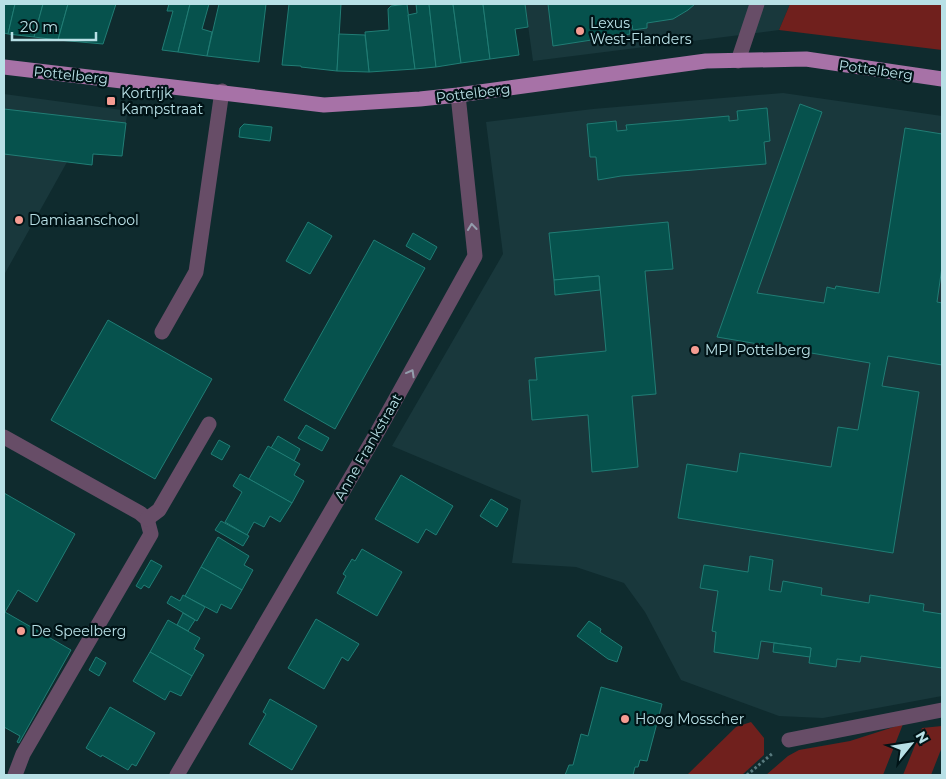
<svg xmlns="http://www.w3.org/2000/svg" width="946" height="779" viewBox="0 0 946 779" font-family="Montserrat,sans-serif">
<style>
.built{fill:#19383c}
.green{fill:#70201d}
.building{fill:#06524d;stroke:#217d75}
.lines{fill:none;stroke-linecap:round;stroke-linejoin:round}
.path{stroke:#587a7e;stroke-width:3;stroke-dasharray:2.5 2.5;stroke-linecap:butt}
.minor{stroke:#674d67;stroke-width:15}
.major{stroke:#a772a7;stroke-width:15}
.oneway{stroke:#949ead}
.poi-dot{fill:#f59c92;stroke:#001316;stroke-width:2}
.labels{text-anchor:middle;stroke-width:4.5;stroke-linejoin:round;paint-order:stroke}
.poi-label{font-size:14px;fill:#b8e0e6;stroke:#001316;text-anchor:start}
.street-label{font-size:14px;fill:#b8e0e6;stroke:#001316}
</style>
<rect width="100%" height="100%" fill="#0f2b2e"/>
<g class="built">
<path d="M525,4H790L779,30L533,61Z"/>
<path d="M783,93L942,116V696L823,718L779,716L681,680L645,612L624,583L576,567L512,563L521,500L392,446L503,254L486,122L593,109Z"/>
<path d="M4,94L122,110L127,114L122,156L93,154L92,165L67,162L4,275Z"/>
</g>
<g class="green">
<path d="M790,4H942V50L779,30Z"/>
<path d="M751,722L764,738V755L742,775H687L736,727Z"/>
<path d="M903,724L883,775H766L788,756L799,750L850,741Z"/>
<path d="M942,726V747L931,775H903L922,728Z"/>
</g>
<g class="building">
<path d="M4,4H15L8,34L4,33Z"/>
<path d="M15,4H43L34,37L8,34Z"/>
<path d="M43,4H68L58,40L34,37Z"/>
<path d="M68,4H116L103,44L58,40Z"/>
<path d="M169,4H190L178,52L162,50L173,11H167Z"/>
<path d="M190,4H209L202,29L212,32L207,56L178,52Z"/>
<path d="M219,4H266L259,62L207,56Z"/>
<path d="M289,4H341L337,71L301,67V66L282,65Z"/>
<path d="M407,4L415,69L369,72L365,32L389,30L388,9L391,6Z"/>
<path d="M416,4H429L436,67L415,69L408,15L417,13Z"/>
<path d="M429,4H453L461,63L436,67Z"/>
<path d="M453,4H483L490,59L461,63Z"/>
<path d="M483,4H525L528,27L515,29L519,55L490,59Z"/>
<path d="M548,4H695L688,10L673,19L647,23V28L633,30L632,25L629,26L630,34L553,46Z"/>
<path d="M339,34L365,35L369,72L337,71Z"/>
<path d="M800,104L822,112L757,293L824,303L827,287L835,289L836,286L879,293L905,128L942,134V267L937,302L942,303V365L888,356L882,386L919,392L893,553L678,518L687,464L737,472L740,453L831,467L838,427L858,430L870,363L717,337Z"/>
<path d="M767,108L770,141L764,142L766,164L621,176L598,180L596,157H590L587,124L616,121L617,131L627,130L626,125L729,116V121L738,120L737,111Z"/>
<path d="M4,109L126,123L122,156L93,154L92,165L4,154Z"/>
<path d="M244,124L272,127L270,141L239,137L240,128Z"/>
<path d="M308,222L332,236L310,274L286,261Z"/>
<path d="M668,222L673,269L645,271L656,394L632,396L638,467L592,472L588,415L532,420L529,380H537L535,358L606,351L599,276L554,280L549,233Z"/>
<path d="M413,233L437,247L430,260L406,246Z"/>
<path d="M374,240L425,268L335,429L284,400Z"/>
<path d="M599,276L600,290L555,295L554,280Z"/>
<path d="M108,320L212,379L155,479L51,420Z"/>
<path d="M306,425L329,438L322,451L298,438Z"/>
<path d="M278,436L300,449L294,461L271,448Z"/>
<path d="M219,440L230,446L222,460L211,454Z"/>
<path d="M268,446L300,464L294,475L304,481L292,503L249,479Z"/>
<path d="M240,474L292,503L280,522L270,516L264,527L254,522L247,535L225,522L242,492L233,486Z"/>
<path d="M401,475L453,506L436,535L426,529L418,543L375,519Z"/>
<path d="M4,493L75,534L37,602L18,590L5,612L71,650L19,743L17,742L20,736L4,727Z"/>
<path d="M491,499L508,509L497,527L480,516Z"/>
<path d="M221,521L249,536L243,546L215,530Z"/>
<path d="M218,537L249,556L244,565L253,570L242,590L201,567Z"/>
<path d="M362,549L402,572L377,616L337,593L346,576L343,574L352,559L355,561Z"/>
<path d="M750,556L773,560L769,590L781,592L783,581L822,588L821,595L869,603L870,595L924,604L923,611L942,614V668L861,656L860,662L837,659L836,667L809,663L811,648L761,641L758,659L714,652L716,632L712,631L718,591L700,588L704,565L748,572Z"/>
<path d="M151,560L162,566L149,588L144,585L141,589L136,586Z"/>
<path d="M201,567L242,590L231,609L221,604L217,613L185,596Z"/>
<path d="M183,595L205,607L197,621L167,603L171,596L180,601Z"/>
<path d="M183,613L195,620L188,631L177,625Z"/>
<path d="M316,619L359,644L348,661L342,657L324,689L288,668Z"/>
<path d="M168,620L200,638L194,649L204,655L192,676L150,652Z"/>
<path d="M589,621L601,629L600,632L622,647L617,662L608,659L577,636Z"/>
<path d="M774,643L811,648L810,657L773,652Z"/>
<path d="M150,652L192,676L181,696L170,691L165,700L133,681Z"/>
<path d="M96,657L106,663L99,676L89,670Z"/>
<path d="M601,687L662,704L647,761L640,760L638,767H635L633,775H565L569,765H573L581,734L588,736Z"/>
<path d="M270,699L317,726L292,770L249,744L266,714L263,712Z"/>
<path d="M110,707L155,733L136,766L132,764L128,770L102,755L101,757L86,748Z"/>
</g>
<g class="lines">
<path class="path" d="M747,775L773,753"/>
<g class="minor">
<path d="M738,61L757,4"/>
<path d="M162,332L196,272L222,91"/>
<path d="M4,437L140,513L147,519L151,534L23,754L15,775"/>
<path d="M147,519L159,510L209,424"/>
<path d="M789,740L942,710"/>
<path d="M177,775L378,431L475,256L458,95"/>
</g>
<path class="major" d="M4,67L324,105L420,99L458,95L706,61L806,59L942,79"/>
</g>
<defs><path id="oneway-chevron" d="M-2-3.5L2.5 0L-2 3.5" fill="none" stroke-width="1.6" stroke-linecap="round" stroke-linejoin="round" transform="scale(1.25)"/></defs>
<g class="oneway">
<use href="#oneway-chevron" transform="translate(472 227) rotate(-96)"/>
<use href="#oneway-chevron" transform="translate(411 373) rotate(-61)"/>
</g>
<g class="poi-dot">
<circle cx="580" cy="31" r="5"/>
<rect x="106" y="96" width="10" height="10" rx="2.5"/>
<circle cx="19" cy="220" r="5"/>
<circle cx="695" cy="350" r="5"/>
<circle cx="21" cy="631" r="5"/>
<circle cx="625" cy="719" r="5"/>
</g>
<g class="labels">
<g class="poi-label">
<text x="590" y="28">Lexus<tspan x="590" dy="16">West-Flanders</tspan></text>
<text x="121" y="98">Kortrijk<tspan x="121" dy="16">Kampstraat</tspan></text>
<text x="29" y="225">Damiaanschool</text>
<text x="705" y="355">MPI Pottelberg</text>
<text x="31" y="636">De Speelberg</text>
<text x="635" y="724">Hoog Mosscher</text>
</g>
<g class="street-label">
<text transform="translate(876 70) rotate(8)" y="5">Pottelberg</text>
<text transform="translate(71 75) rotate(6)" y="5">Pottelberg</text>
<text transform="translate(473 93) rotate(-7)" y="5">Pottelberg</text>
<text transform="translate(368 447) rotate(-60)" y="5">Anne Frankstraat</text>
</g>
</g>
<rect width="946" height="779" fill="none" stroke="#b8e0e6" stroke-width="10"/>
<g transform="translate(911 744) rotate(60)" stroke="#001316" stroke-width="4" paint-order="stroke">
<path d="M0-4L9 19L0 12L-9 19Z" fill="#b8e0e6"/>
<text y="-8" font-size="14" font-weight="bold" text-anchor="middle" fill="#b8e0e6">N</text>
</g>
<path d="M12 32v8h84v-8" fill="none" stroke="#b8e0e6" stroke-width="2.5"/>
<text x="20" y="32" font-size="15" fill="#b8e0e6" stroke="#001316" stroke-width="4" paint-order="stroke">20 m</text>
</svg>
